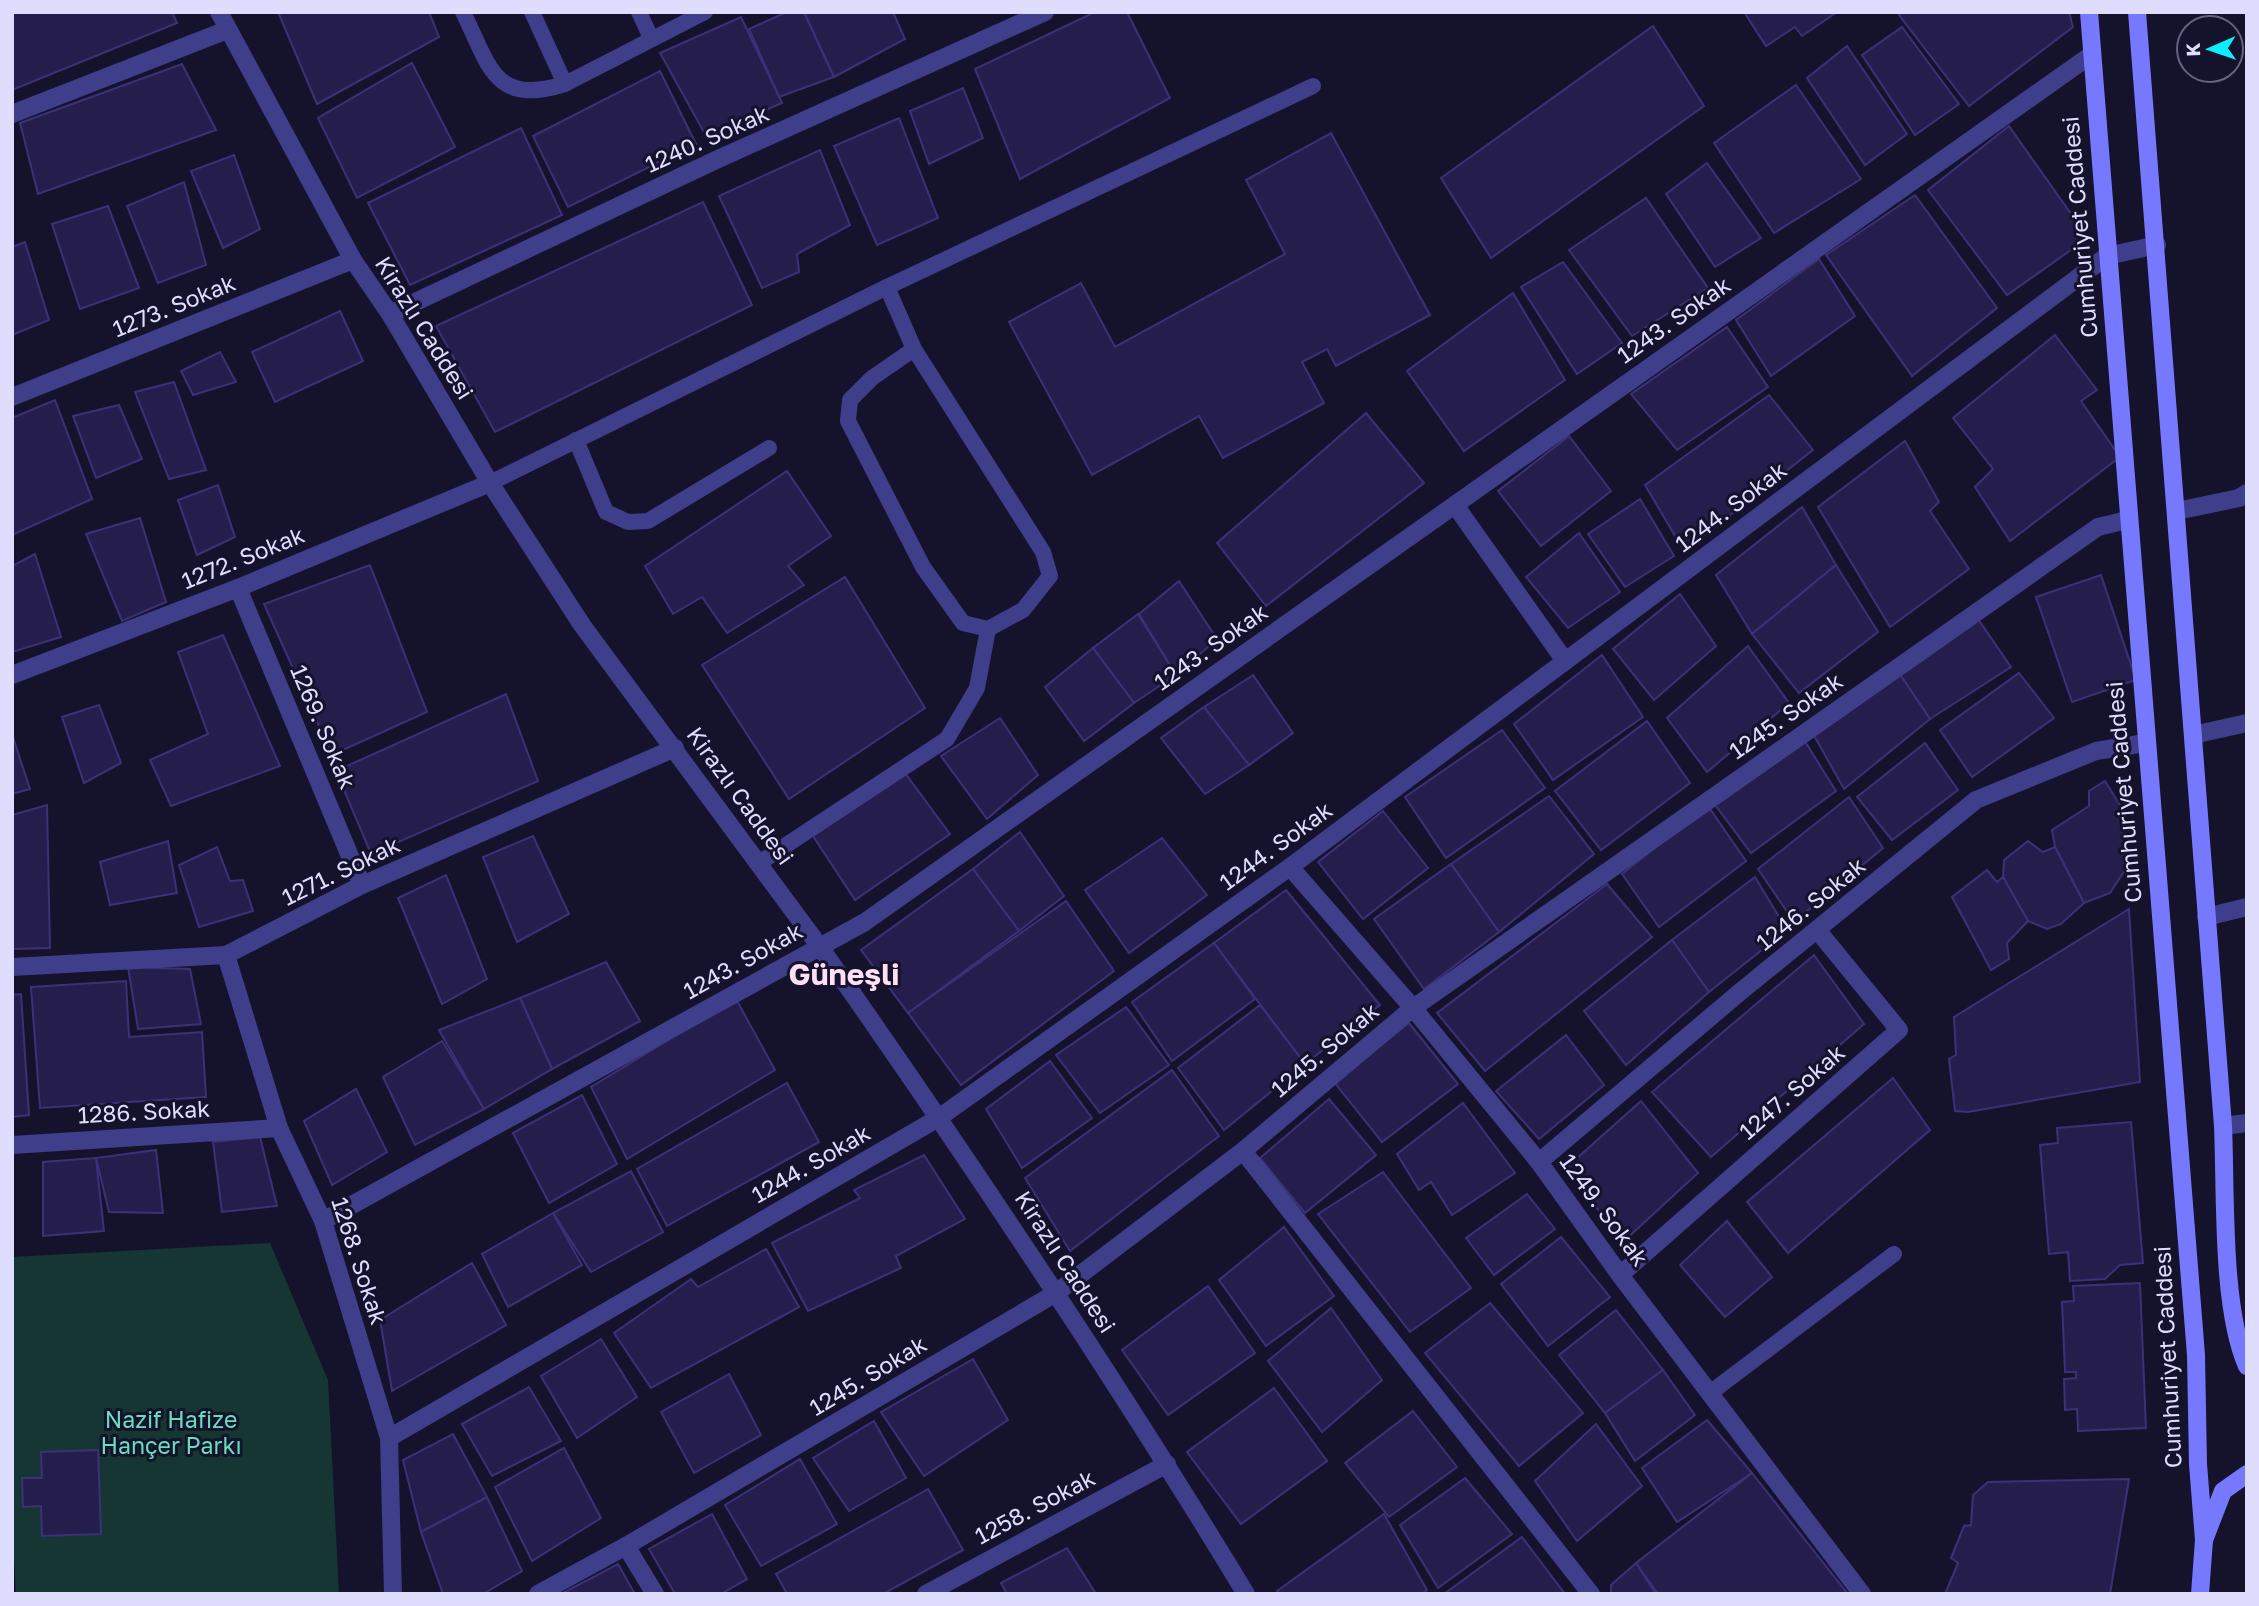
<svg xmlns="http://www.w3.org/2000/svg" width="2259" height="1606" viewBox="0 0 2259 1606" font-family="'Golos Text',sans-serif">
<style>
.green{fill:#153633}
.building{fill:#251e4c;stroke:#3c3178;stroke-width:2}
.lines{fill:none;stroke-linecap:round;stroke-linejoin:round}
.service{stroke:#3e3e8a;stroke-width:16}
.pedestrian{stroke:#3e3e8a;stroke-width:18}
.minor{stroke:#3e3e8a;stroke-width:18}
.secondary{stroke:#7678fd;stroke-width:18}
.labels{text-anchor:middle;stroke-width:6;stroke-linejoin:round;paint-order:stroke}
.street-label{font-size:23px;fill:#dfddfe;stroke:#15122c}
.park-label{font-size:23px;fill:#68dfbc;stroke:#15122c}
.district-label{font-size:30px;font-weight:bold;fill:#fedff4;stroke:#15122c}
</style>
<rect width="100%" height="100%" fill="#15122c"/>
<path class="green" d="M270,1243L328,1380L339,1594H16L12,1522V1257Z"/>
<g class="building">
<path d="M12,12H172L177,23L12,90Z"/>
<path d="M278,12H429L439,37L317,104Z"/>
<path d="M787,12H804L834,77L779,97L749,29Z"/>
<path d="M804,12H893L905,39L834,77Z"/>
<path d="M1095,12H1127L1170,98L1020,179L975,69Z"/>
<path d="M1744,12H1837L1802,36L1795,27L1766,46Z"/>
<path d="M1902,12H2069L2073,27L1969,106L1899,15Z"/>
<path d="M741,17L782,103L706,136L660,53Z"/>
<path d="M1653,26L1704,106L1491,258L1441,178Z"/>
<path d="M1902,27L1959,104L1915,135L1862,55Z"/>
<path d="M1847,46L1907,134L1865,165L1807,78Z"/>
<path d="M412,63L455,147L357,198L318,118Z"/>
<path d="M182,64L216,130L38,194L20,123Z"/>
<path d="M660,71L696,144L568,207L533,136Z"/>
<path d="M1796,85L1861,179L1774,233L1714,143Z"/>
<path d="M963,88L983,138L929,164L910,111Z"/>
<path d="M899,118L938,218L877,245L834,146Z"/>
<path d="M2009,126L2088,238L2007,295L1928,190Z"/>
<path d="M521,128L562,215L410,285L368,203Z"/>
<path d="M1331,133L1430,315L1336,366L1327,349L1302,362L1324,403L1223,458L1199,416L1092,475L1009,322L1081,283L1115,347L1285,254L1246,180Z"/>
<path d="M820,150L850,225L797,254L799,272L762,288L719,196Z"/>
<path d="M234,155L260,229L223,248L191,171Z"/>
<path d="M1707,163L1761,238L1715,267L1666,194Z"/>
<path d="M184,182L206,265L158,283L127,206Z"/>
<path d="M1915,195L1997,308L1912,376L1826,255Z"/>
<path d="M1646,198L1708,288L1632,336L1569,250Z"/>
<path d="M703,202L752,305L495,432L436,326Z"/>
<path d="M108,206L139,288L80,309L52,224Z"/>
<path d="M25,242L49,320L12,335V247Z"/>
<path d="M1819,259L1855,316L1771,376L1736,320Z"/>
<path d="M1563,262L1622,343L1577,374L1521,287Z"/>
<path d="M1513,293L1565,380L1464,451L1407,371Z"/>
<path d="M340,311L363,361L275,402L252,352Z"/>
<path d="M1727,327L1768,387L1677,450L1631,394Z"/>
<path d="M2055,335L2097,390L2081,401L2120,457L2010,541L1975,487L1993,469L1953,418Z"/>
<path d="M220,352L236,382L193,395L181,371Z"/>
<path d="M174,382L206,470L169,479L135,392Z"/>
<path d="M1769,395L1813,450L1684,551L1645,485Z"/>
<path d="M55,400L92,499L12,535V418Z"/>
<path d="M119,405L142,459L96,478L73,416Z"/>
<path d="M1366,413L1424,483L1266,606L1217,543Z"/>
<path d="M1569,436L1611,491L1541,546L1498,491Z"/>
<path d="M1905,441L1939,502L1930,511L1969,569L1890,627L1818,507Z"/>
<path d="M787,471L831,536L788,566L804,585L727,633L702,597L673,614L645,566Z"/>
<path d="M218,485L235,537L197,555L178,500Z"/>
<path d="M1640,499L1674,556L1625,587L1588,534Z"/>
<path d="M1802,507L1836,565L1752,634L1716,575Z"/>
<path d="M140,518L166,602L122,621L86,534Z"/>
<path d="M1579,533L1620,592L1568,628L1526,577Z"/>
<path d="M35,554L61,637L12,652V566Z"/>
<path d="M370,565L427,712L332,755L264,604Z"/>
<path d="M1836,565L1878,632L1799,693L1752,634Z"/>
<path d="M2101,575L2136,680L2072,702L2036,597Z"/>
<path d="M845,577L925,708L789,799L702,665Z"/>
<path d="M1179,581L1217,639L1176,675L1139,614Z"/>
<path d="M1680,594L1716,646L1654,700L1613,649Z"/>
<path d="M1138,614L1176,675L1134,703L1093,648Z"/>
<path d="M1976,616L2011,667L1930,719L1897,670Z"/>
<path d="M223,635L280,766L171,806L150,760L208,734L178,652Z"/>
<path d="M1748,646L1789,703L1707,772L1667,718Z"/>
<path d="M1093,648L1134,703L1084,741L1045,687Z"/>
<path d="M1602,655L1643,717L1553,780L1514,724Z"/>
<path d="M1897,670L1930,719L1844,789L1811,730Z"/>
<path d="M2019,673L2054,718L1972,777L1940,730Z"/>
<path d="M1253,675L1293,733L1249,765L1204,707Z"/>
<path d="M506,694L538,781L371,854L336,771Z"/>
<path d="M99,705L121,763L84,783L62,717Z"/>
<path d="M1204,707L1249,765L1205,794L1161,738Z"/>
<path d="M1000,718L1038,775L987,819L941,756Z"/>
<path d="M1647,721L1690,783L1601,850L1555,791Z"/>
<path d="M1502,730L1545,788L1446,858L1405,797Z"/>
<path d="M12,734L30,789L12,794Z"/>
<path d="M1801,735L1836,791L1751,853L1713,802Z"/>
<path d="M1925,743L1958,790L1892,840L1857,797Z"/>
<path d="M905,773L950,834L855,900L813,836Z"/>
<path d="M2105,781L2120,805L2125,870L2110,893L2084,903L2055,847L2052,830L2089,806V791Z"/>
<path d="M1549,796L1594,854L1499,932L1451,864Z"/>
<path d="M1849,797L1883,848L1794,922L1758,869Z"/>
<path d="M47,805L50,948L12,949V815Z"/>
<path d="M1708,806L1746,861L1659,927L1622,874Z"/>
<path d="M1383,811L1428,868L1363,919L1318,862Z"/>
<path d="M1020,832L1064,896L1019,931L973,869Z"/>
<path d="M533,836L569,914L517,942L483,857Z"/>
<path d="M1162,838L1207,895L1129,953L1085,890Z"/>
<path d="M168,841L177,893L110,905L100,862Z"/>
<path d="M2028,841L2043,852L2055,847L2084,903L2061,924L2047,929L2028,921L2003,877L2004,860Z"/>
<path d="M217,847L230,881L243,880L253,911L199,927L179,865Z"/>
<path d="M1451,864L1499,932L1424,989L1374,919Z"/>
<path d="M973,869L1019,931L908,1013L861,950Z"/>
<path d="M1987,870L1997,882L2003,877L2028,921L2007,943L2009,959L1991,970L1952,897Z"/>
<path d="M446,875L487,979L442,1004L398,898Z"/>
<path d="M1755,877L1787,930L1709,992L1672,940Z"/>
<path d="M1607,884L1652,937L1485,1071L1437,1013Z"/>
<path d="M1286,890L1380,1005L1305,1064L1214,943Z"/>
<path d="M1066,901L1114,971L961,1085L908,1013Z"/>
<path d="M2129,909L2140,1082L1968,1112L1955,1111L1949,1059L1956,1055L1954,1017Z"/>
<path d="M1672,940L1709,992L1626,1065L1584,1011Z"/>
<path d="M1214,943L1255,999L1172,1061L1132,1002Z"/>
<path d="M1814,955L1864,1024L1711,1157L1652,1092Z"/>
<path d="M606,962L640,1021L552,1069L520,998Z"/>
<path d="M128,967L190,969L201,1024L138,1029Z"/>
<path d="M126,981L129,1037L202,1032L206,1097L40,1108L31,987Z"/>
<path d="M21,994L29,1115L12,1117V995Z"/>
<path d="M520,998L552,1069L484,1109L439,1030Z"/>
<path d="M736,999L775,1070L627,1159L591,1087Z"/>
<path d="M1260,1005L1305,1064L1224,1130L1178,1068Z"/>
<path d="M1126,1007L1169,1065L1100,1113L1056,1055Z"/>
<path d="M1409,1023L1458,1084L1382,1142L1334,1082Z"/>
<path d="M1566,1035L1604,1085L1539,1139L1496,1091Z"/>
<path d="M442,1041L484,1109L415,1145L383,1077Z"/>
<path d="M1050,1061L1092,1118L1022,1168L986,1109Z"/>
<path d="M1172,1070L1219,1136L1070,1251L1025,1178Z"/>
<path d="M1893,1078L1930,1130L1788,1253L1747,1202Z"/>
<path d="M787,1083L819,1142L667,1226L637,1169Z"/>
<path d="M356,1089L387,1152L332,1185L304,1121Z"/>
<path d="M582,1095L617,1164L549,1203L513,1133Z"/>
<path d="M1329,1099L1376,1155L1305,1213L1260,1158Z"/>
<path d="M1641,1101L1698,1173L1623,1242L1566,1168Z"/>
<path d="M1463,1103L1515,1173L1452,1215L1431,1182L1419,1190L1397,1154Z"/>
<path d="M2131,1122L2143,1263L2120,1265L2105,1279L2070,1281L2068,1252L2049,1254L2040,1145L2058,1143L2057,1128Z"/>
<path d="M260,1137L277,1206L222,1212L213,1142Z"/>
<path d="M156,1150L163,1213L109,1212L96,1158Z"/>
<path d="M924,1155L965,1219L896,1256L901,1268L808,1311L772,1243L860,1198L854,1190Z"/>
<path d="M96,1158L104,1231L43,1236V1162Z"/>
<path d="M631,1171L663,1232L591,1272L553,1213Z"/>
<path d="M1383,1172L1471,1288L1410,1332L1318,1214Z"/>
<path d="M1527,1194L1555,1229L1494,1275L1466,1238Z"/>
<path d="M553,1213L582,1265L508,1307L482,1254Z"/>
<path d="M1727,1221L1772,1277L1725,1317L1680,1265Z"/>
<path d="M1284,1227L1334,1296L1266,1346L1219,1280Z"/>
<path d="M1561,1237L1610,1297L1548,1346L1501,1284Z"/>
<path d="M766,1249L799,1307L651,1388L614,1333L691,1279L698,1287Z"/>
<path d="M472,1263L506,1325L392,1391L380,1320Z"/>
<path d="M2140,1283L2146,1428L2078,1431L2077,1409L2065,1410L2064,1379L2076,1378V1372H2065L2062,1302L2074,1301L2073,1286Z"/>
<path d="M1208,1286L1255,1353L1168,1415L1122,1350Z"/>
<path d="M1490,1303L1583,1413L1519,1466L1425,1353Z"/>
<path d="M1331,1308L1382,1380L1322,1432L1268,1361Z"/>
<path d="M1616,1310L1663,1370L1605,1413L1559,1355Z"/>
<path d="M601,1339L637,1397L577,1438L541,1376Z"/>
<path d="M973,1359L1008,1420L924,1476L881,1412Z"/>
<path d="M1663,1370L1695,1415L1635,1461L1605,1413Z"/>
<path d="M729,1374L761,1435L694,1473L661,1412Z"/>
<path d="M529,1387L561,1441L492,1476L462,1424Z"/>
<path d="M1274,1388L1327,1461L1241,1524L1187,1452Z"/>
<path d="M1413,1411L1457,1467L1389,1517L1345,1463Z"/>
<path d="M1707,1420L1752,1473L1677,1522L1642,1468Z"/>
<path d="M874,1421L906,1478L849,1511L813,1458Z"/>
<path d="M1596,1424L1642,1486L1577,1541L1535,1481Z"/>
<path d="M453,1434L487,1497L421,1532L403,1460Z"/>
<path d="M564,1448L601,1518L532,1561L495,1487Z"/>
<path d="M98,1450L101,1534L42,1536L41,1506L23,1507L22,1478H42L41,1452Z"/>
<path d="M800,1459L837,1524L761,1566L725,1505Z"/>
<path d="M1752,1473L1848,1594H1658L1636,1563Z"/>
<path d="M1465,1478L1512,1534L1438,1588L1400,1525Z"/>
<path d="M2129,1479L2110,1594H1945L1958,1563L1951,1558L1964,1526L1971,1525L1973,1495L1988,1482Z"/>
<path d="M928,1489L963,1550L883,1594H787L776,1574Z"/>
<path d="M487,1497L522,1571L483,1594H443L421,1532Z"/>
<path d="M712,1514L747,1579L721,1594H675L649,1549Z"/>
<path d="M1384,1514L1427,1590L1422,1594H1279L1277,1591Z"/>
<path d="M1522,1537L1565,1594H1444Z"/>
<path d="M1067,1548L1096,1594H1007L1001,1583Z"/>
<path d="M1636,1563L1656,1594H1611V1585Z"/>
<path d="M618,1564L635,1594H561Z"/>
</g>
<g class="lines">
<g class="service">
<path d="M463,12C490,67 494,106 565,84L705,12"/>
<path d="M532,12L565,84"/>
<path d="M639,12L651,38"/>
<path d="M887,287L914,349L1043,552L1050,576L1023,610L988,629L963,623L923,567L848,421L850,400L872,378L914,349"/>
<path d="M576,440L606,512L628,522L648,521L769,448"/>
<path d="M490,483L887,287L1313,86"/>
<path d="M759,863L947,739L977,688L988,629"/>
<path d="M1710,1393L1894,1254"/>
</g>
<path class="pedestrian" d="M820,947C968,1158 1112,1373 1246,1594"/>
<g class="minor">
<path d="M219,12L353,260L390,314L490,483L582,625L820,947"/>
<path d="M12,114L227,30"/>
<path d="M390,314L716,160L1045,12"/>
<path d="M12,397L353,260"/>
<path d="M1455,505L1565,661"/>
<path d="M2177,511L2239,498L2247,493"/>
<path d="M238,588L362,885"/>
<path d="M12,675L238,588L490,483"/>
<path d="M2193,735L2247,723"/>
<path d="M1290,867L1413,1008L1539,1162L1620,1275L1862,1594"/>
<path d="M2206,917L2247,907"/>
<path d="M226,955L279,1128L323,1221L389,1438L393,1594"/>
<path d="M12,967L226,955L362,885L675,748"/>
<path d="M2223,1126L2247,1123"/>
<path d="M12,1145L279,1128"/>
<path d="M1243,1151L1591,1594"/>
<path d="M1539,1162L1740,992L1976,800L2096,751L2145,743"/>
<path d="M323,1221L865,922L2091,55"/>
<path d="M1620,1275L1899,1030L1818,931"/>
<path d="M389,1438L940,1117L1290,867L2107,256L2157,245"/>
<path d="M626,1546L655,1594"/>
<path d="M538,1594L626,1546L1056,1293L1243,1151L1413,1008L2098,527L2127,520"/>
<path d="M926,1594L1167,1464"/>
</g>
<g class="secondary">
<path d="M2089,12L2196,1355L2198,1464L2204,1540"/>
<path d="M2137,12L2223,1126C2226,1193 2221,1307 2247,1366"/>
<path d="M2200,1594L2204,1540L2223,1491L2247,1474"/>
</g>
</g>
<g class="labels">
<g class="street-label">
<text transform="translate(707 139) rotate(-24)" y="8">1240. Sokak</text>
<text transform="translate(2080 227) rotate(-95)" y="8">Cumhuriyet Caddesi</text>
<text transform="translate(174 306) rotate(-22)" y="8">1273. Sokak</text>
<text transform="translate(1674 320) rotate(-35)" y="8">1243. Sokak</text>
<text transform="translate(424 328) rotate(58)" y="8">Kirazlı Caddesi</text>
<text transform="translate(1731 507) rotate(-37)" y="8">1244. Sokak</text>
<text transform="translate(243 558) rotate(-22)" y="8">1272. Sokak</text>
<text transform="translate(1211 647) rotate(-35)" y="8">1243. Sokak</text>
<text transform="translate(1786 716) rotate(-35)" y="8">1245. Sokak</text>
<text transform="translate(323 727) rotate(67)" y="8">1269. Sokak</text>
<text transform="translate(2124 792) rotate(-95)" y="8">Cumhuriyet Caddesi</text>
<text transform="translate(740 796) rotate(54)" y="8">Kirazlı Caddesi</text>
<text transform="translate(1276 846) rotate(-36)" y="8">1244. Sokak</text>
<text transform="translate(341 871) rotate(-26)" y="8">1271. Sokak</text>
<text transform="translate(1811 904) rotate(-39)" y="8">1246. Sokak</text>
<text transform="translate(743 961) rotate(-29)" y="8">1243. Sokak</text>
<text transform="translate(1325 1050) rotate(-40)" y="8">1245. Sokak</text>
<text transform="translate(1792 1092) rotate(-41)" y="8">1247. Sokak</text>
<text transform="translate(144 1112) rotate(-3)" y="8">1286. Sokak</text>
<text transform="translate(811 1164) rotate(-30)" y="8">1244. Sokak</text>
<text transform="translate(1604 1210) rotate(54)" y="8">1249. Sokak</text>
<text transform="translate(359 1261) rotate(72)" y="8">1268. Sokak</text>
<text transform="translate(1065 1262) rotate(57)" y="8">Kirazlı Caddesi</text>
<text transform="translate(2168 1357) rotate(-93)" y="8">Cumhuriyet Caddesi</text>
<text transform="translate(868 1376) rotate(-31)" y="8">1245. Sokak</text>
<text transform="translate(1035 1507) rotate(-28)" y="8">1258. Sokak</text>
</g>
<g class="park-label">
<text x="171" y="1428">Nazif Hafize<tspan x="171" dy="26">Hançer Parkı</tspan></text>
</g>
<g class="district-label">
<text x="844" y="985">Güneşli</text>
</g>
</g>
<rect width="2259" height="1606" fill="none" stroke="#dfddfe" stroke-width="28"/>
<g transform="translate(2210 49) rotate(268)"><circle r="33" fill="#15122c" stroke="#666380" stroke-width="2"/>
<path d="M0-5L12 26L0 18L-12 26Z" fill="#0ceefb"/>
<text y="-10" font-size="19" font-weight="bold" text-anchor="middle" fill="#dfddfe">K</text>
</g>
</svg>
